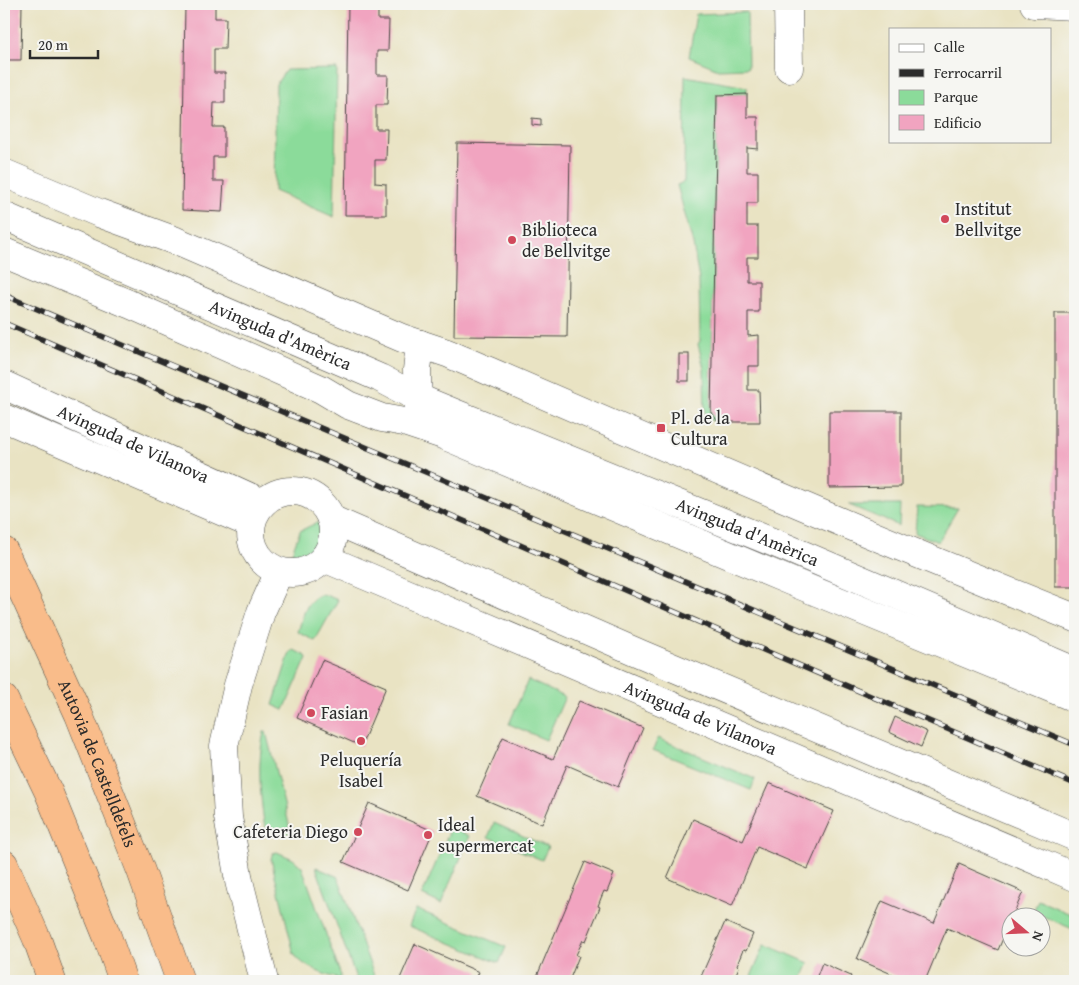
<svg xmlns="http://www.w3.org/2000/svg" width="1079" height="985" viewBox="0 0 1079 985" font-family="'Gentium Book Plus',serif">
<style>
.green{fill:#8bdb9a;stroke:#5b8362}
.building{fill:#f1a4c0}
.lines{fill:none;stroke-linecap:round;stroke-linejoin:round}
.minor-casing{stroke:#484742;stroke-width:29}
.highway-casing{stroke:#484742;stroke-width:29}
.minor{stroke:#fff;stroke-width:28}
.highway{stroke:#f9bc8a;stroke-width:28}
.rail-casing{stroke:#2b2b2b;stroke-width:5.5}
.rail{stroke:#f6f6f2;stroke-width:4;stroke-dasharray:11;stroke-linecap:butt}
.poi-dot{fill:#d1495b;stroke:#f6f6f2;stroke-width:2}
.labels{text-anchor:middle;stroke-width:4;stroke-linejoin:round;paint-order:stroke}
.poi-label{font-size:18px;fill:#2b2b2b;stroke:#f6f6f2;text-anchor:start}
.street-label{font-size:18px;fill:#2b2b2b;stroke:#f6f6f2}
</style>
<rect width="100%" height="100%" fill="#f6f6f2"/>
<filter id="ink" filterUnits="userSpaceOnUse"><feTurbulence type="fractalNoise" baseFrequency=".02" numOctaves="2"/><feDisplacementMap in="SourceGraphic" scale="10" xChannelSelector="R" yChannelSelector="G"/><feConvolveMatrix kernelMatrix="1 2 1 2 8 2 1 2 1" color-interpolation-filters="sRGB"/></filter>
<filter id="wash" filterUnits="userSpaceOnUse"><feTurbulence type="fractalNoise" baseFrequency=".0096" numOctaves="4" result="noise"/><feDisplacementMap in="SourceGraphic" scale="20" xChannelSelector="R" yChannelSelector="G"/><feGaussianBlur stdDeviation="1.12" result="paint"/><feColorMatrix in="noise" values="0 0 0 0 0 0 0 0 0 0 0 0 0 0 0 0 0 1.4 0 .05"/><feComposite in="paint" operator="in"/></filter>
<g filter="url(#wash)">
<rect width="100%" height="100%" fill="#e9e3c3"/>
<g class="green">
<path d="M747,12L748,68L718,69L689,57L696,14Z"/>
<path d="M337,69L334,217L274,191L276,84L286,70Z"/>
<path d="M685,76L747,87V94L717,95L711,413L719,422L705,419L704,368L698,344L700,341L699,280L693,244L677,185L684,182Z"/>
<path d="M849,505H900L899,526Z"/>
<path d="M917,507L958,508L938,542L915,533Z"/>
<path d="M318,522C325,542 311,561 289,560L300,531Z"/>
<path d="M323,594L338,600L315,641L298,632C303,617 305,599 323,594Z"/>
<path d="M294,650L306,656L307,658L284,710L273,705L290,652Z"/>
<path d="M528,680L565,697L546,740L509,724Z"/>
<path d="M264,732H266L289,824L288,833L285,835L267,829L264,823C260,793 257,762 264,732Z"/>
<path d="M658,738L755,779L751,790L653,750Z"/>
<path d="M494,823L548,847L542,860L488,837Z"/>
<path d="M451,828L470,836L441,904L422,895Z"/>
<path d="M277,852L293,859L302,867L341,976L340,979C324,975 303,967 294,954L271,859L273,853Z"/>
<path d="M316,867L338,877L376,981H357Z"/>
<path d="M1038,900L1075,916V930L1033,912Z"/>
<path d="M416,909L506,947L499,963L409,926Z"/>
<path d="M765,944L809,963L801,981H749Z"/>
</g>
<g id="blocks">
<g class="building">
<path d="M4,4H22L21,60H4Z"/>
<path d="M185,4H215V18H226L225,49H214V73H225V103H214L213,127H224V157H213V181H224L222,212L182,210Z"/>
<path d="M348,4H378V20H389L388,51H377V75H388L387,105H376V129H387L386,160H375V183L386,184V215H345Z"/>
<path d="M747,94V117H758V149L747,148V172H758V203H747V226H758V257H747V281H759V312H748V336L759,335V366H748V390H759L760,422H719L711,413L717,95Z"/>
<path d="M532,118L541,119V126L532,125Z"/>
<path d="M457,143L570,145L567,337L454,336Z"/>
<rect x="1055" y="313" width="20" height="274"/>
<rect x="679" y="354" width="10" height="27"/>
<path d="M829,411H901V487L829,488Z"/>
<path d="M322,660L386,687L361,746L297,718Z"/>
<path d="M579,701L643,728L618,787L567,765L542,824L477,796L503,737L553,759Z"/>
<path d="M895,717L927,732L921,747L889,732Z"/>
<path d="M769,783L834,811L808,869L757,847L732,906L667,878L693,819L743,841Z"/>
<path d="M369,803L433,831L408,890L343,862Z"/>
<path d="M585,862L614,874L607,892L604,891L601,898L598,906L600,907L586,941L583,940L576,955L579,956L569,981H535Z"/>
<path d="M959,864L1023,892L998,950L947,928L925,981H908L857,959L882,901L934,923Z"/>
<path d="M725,922L753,934L746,951L743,950L737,965L739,967L733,981H699Z"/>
<path d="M415,944L479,972L475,981H399Z"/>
<path d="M822,963L851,976L849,981H815Z"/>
</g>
</g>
</g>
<g filter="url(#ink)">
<use href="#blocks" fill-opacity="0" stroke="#484742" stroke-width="1"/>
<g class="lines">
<g class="minor-casing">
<g id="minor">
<path d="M788,4L789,68"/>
<path d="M1034,4L1075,6"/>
<path d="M4,173L99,213L176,241L402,338L447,353C655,443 864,534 1075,618"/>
<path id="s1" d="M4,216L380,378L418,398L452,412L787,548L1075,671"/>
<path d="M4,252L129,304L321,389L348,405L382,418L404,422L443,435L790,581L1075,698"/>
<path id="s2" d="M4,385L263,503"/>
<path d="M418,412L417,370L420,344"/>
<path d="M4,418L251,524"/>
<circle cx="292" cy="532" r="41"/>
<path d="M331,519L641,654L1075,837"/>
<path id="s3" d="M324,558L1075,877"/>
<path d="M264,981L239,881L228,817L224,746L238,685L261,612L279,572"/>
</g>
</g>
<g class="highway-casing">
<g id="highway">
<path id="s4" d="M4,551L79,715L141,871L180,981"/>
<path d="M4,699L49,793L107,936L123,981"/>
<path d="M4,864L37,939L52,981"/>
</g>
</g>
<use href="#minor" class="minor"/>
<use href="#highway" class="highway"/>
<g class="rail-casing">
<g id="rail">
<path d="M4,295L1075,745"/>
<path d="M4,323L1075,784"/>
</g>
</g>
<use href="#rail" class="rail"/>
</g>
</g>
<g class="poi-dot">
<circle cx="945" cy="219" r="5"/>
<circle cx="512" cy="240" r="5"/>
<rect x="656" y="423" width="10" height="10" rx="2.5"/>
<circle cx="311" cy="713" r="5"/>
<circle cx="361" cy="741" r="5"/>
<circle cx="358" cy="832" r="5"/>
<circle cx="428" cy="835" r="5"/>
</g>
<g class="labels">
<g class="poi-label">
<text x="955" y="215">Institut<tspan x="955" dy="21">Bellvitge</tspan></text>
<text x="522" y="236">Biblioteca<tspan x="522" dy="21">de Bellvitge</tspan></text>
<text x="671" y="424">Pl. de la<tspan x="671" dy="21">Cultura</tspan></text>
<text x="321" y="719">Fasian</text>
<text x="361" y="766" text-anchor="middle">Peluquería<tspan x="361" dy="21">Isabel</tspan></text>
<text x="438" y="831">Ideal<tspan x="438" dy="21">supermercat</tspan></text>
<text x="348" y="838" text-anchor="end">Cafeteria Diego</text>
</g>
<g class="street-label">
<text dy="6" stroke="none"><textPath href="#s1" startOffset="301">Avinguda d'Amèrica</textPath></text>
<text dy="6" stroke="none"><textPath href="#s2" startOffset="142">Avinguda de Vilanova</textPath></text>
<text dy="6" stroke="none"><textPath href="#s1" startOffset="808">Avinguda d'Amèrica</textPath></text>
<text dy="6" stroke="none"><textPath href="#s3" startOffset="409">Avinguda de Vilanova</textPath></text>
<text dy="6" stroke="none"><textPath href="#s4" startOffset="232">Autovia de Castelldefels</textPath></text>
</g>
</g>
<rect width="1079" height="985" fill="none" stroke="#f6f6f2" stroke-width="20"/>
<rect x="889" y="28" width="162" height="115" fill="#f6f6f2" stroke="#a5a5a2"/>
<rect x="899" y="44" width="25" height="8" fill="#ffffff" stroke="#a5a5a2"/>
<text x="934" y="52" font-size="15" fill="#2b2b2b">Calle</text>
<rect x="899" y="69" width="25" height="8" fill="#2b2b2b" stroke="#a5a5a2"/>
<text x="934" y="78" font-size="15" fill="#2b2b2b">Ferrocarril</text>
<rect x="899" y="90" width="25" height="15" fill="#8bdb9a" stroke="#a5a5a2"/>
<text x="934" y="102" font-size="15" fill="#2b2b2b">Parque</text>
<rect x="899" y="115" width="25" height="15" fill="#f1a4c0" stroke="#a5a5a2"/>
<text x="934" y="128" font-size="15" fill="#2b2b2b">Edificio</text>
<g transform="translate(1026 932) rotate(109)"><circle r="24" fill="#f6f6f2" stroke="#a5a5a2"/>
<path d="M0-4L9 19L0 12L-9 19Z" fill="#d1495b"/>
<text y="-8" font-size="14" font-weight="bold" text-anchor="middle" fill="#2b2b2b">N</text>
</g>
<path d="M30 50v8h68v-8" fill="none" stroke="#2b2b2b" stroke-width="2.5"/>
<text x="38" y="50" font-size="15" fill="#2b2b2b" stroke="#f6f6f2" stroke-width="4" paint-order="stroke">20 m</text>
</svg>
